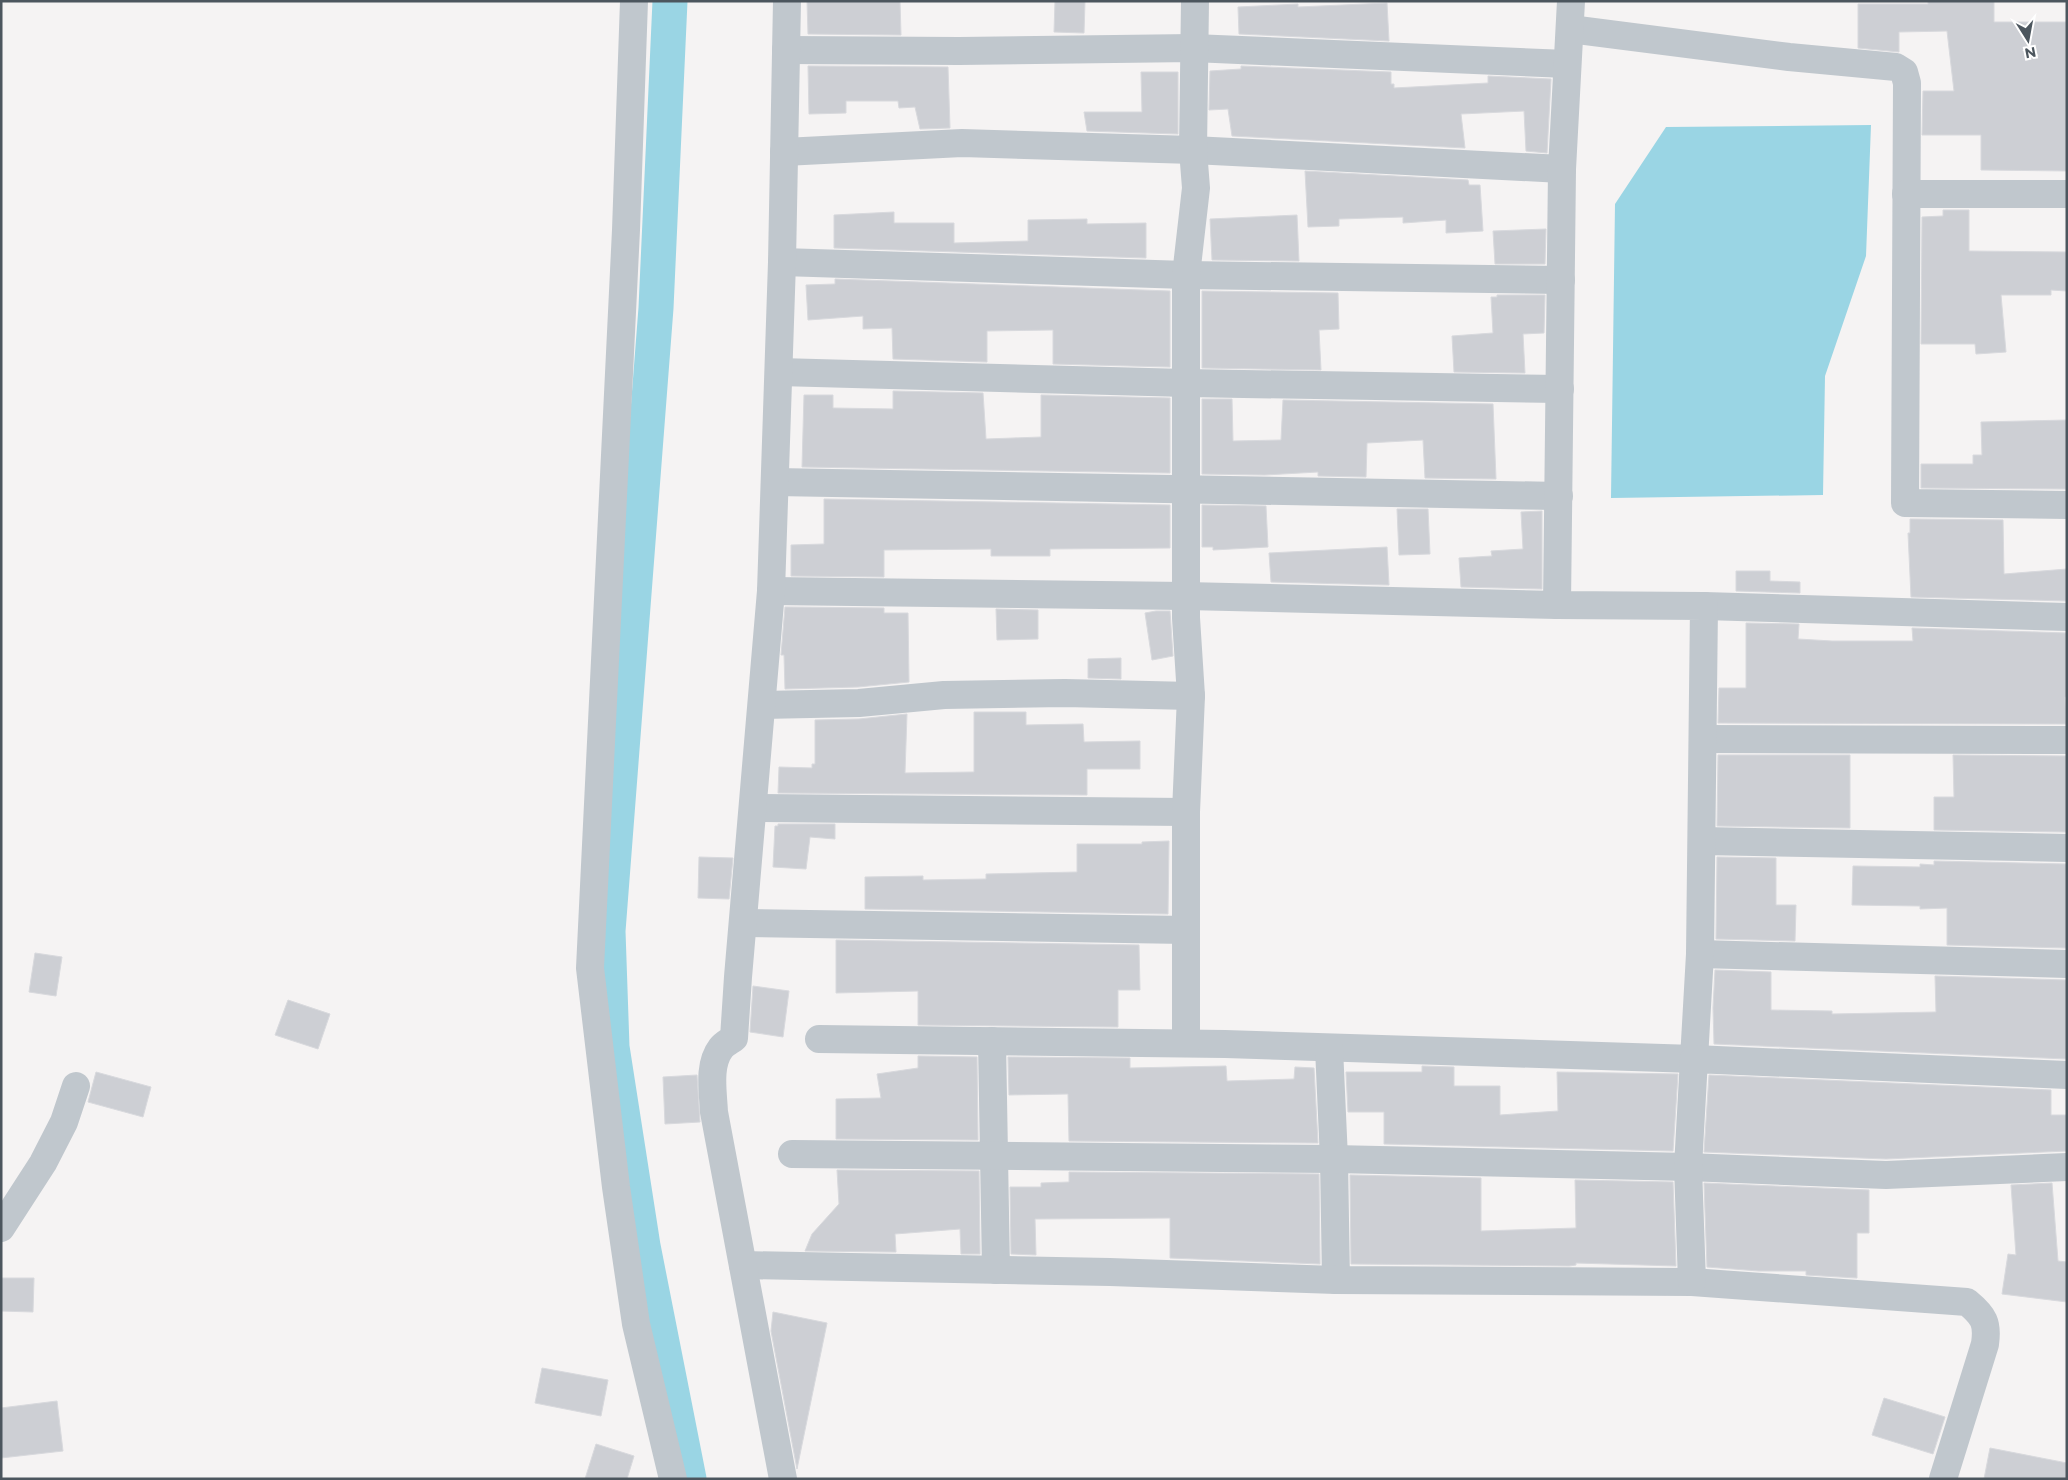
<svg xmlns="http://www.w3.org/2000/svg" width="2068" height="1480" viewBox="0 0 2068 1480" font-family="Montserrat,sans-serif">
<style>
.water{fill:#9ad5e4}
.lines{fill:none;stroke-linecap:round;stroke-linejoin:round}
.canal{stroke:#9ad5e4;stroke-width:35}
.building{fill:#cdcfd4;stroke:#d8d9dd}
.street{stroke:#c0c7cd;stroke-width:28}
</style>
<rect width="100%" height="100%" fill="#f5f3f3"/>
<path class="water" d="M1871,125L1866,256L1825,376L1823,495L1611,498L1615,204L1666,127Z"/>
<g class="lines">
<path class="canal" d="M670,1L656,308L608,931L612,1047L643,1246L689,1479"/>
</g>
<g class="building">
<path d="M807,1H900L901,35L808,34Z"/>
<path d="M1055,1H1085L1084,33L1054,32Z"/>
<path d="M1928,1H1994V22H2066L2067,171L1981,170V135H1922L1923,91H1954L1947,31L1899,32V52L1858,48V4H1928Z"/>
<path d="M1387,3L1389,41L1239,34L1238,7L1298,4V7Z"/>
<path d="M808,66L948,67L950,128L920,129L915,107L899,108L898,101H846V113L809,114Z"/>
<path d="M1241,66L1391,72V84H1394V88L1488,83V76L1551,79L1547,153L1526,151L1524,111L1461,114L1465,148L1232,136L1228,109L1209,110L1210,71L1241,69Z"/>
<path d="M1141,72H1178V134L1087,131L1084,112H1142Z"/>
<path d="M1305,171L1468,180L1469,185H1480L1483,231L1446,233V220L1403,223V217L1339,219V226L1308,227Z"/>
<path d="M1943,210H1969V251L2067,252V291L2051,290V295H2001L2006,352L1976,354L1975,344H1921L1922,217L1943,216Z"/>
<path d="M894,212V223H954V243L1028,241V220L1087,219V224L1146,223V258L834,248V215Z"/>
<path d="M1297,215L1299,261L1212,260L1210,219Z"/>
<path d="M1546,229L1545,264H1495L1493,231Z"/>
<path d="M835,279L1170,291V367L1053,364V330L987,331V362L893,359L892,328L863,329V316L808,320L806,285L835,284Z"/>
<path d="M1202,291L1338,293L1339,329L1319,330L1321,370L1202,368Z"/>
<path d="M1497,295H1545L1544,333L1523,334L1525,373L1454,372L1452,336L1493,333L1491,297H1497Z"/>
<path d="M893,391L983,393L986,439L1041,437V395L1170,398V473L802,467L804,395H833V408L893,409Z"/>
<path d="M1202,399H1232L1233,441L1281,440L1283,400L1493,404L1496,479L1425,478L1423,440L1367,443L1366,477L1318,476V472L1265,475L1202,474Z"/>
<path d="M2067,420L2066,489L1921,488V464H1973V455H1982L1981,422Z"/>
<path d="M824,499L1170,505V548L1050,549V556H991V549L884,550V577L791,576V545L824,544Z"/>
<path d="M1202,505L1266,506L1268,547L1213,550V547H1202Z"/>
<path d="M1397,509H1428L1430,554L1399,555Z"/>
<path d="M1542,511V589L1461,587L1459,558L1492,556L1491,551L1523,549L1521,512Z"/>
<path d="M1910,519L2003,520L2004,574L2067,569V601L1911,597L1908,533H1910Z"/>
<path d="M1387,547L1389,585L1271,582L1269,553Z"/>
<path d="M1736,571H1770V581L1800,582V593L1736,591Z"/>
<path d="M785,607L884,608V613H908L909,682L858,687L785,689L784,655H781Z"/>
<path d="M996,609L1038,610V639L997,640Z"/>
<path d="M1156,611H1170L1173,656L1152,660L1145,613Z"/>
<path d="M1746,623L1799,624L1798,639L1832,641H1913L1912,628L2067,633V697H2065L2066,724L1718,723L1719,688H1746Z"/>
<path d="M1121,658V679L1088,678V659Z"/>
<path d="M974,712H1026V725L1083,724L1084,742L1140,741V769H1087V795L778,793L779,767L812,768V764H815V720L859,719L907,714L905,773L974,772Z"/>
<path d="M1718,755H1850V828L1717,826Z"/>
<path d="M1953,755L2067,756V832L1934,830V797H1954Z"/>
<path d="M778,824H835V839L810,837L806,869L773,867L775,826H778Z"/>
<path d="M1169,841L1168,914L865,909V877L923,876V880L986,879V874L1077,872V844H1142V842Z"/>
<path d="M699,857L733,858L729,899L698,898Z"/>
<path d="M1717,857L1776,858V905H1796L1795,941L1716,939Z"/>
<path d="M1934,861L2067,864V948L1947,945V908L1920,909V906L1852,905L1853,866L1920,867V864L1934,865Z"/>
<path d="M836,940L1139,945L1140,990H1118V1027L918,1025V991L836,993Z"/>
<path d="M35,953L62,957L56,996L29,992Z"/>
<path d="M1715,970L1771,972V1010L1832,1011V1014L1936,1012L1935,976L2067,980V1059L1714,1044L1713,1008Z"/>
<path d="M753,986L789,991L783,1037L750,1032Z"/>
<path d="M288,1000L330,1014L318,1049L275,1035Z"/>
<path d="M918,1056L977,1057L978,1140L836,1139V1099L881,1098L877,1074L918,1068Z"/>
<path d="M1008,1057L1130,1058V1068L1226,1066L1227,1081L1294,1079L1295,1067L1314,1068L1318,1143L1069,1141L1068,1094L1009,1095Z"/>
<path d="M1422,1066L1454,1067V1086H1500V1115L1558,1111L1557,1072L1678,1074L1673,1151L1384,1144V1112H1348L1346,1072H1422Z"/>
<path d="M96,1072L151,1087L143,1117L88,1102Z"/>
<path d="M697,1075L700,1122L665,1124L663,1077Z"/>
<path d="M1709,1075L2051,1090V1115H2067V1151L1886,1159L1704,1152Z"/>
<path d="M837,1170L979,1171L980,1254H961L960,1229L895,1234L896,1252L805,1251L812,1234L839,1204Z"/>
<path d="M1069,1172L1319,1174L1320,1264L1170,1258V1218L1035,1219L1036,1255L1011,1254L1010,1187H1041V1183L1069,1182Z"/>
<path d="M1350,1175L1481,1178V1231L1576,1228L1575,1180L1673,1182L1676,1266L1576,1263V1265L1569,1266L1351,1264Z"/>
<path d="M1704,1183L1869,1190V1233H1857V1278L1806,1275V1271H1759L1707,1267Z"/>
<path d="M2052,1183L2058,1261L2067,1262V1302L2002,1294L2008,1254L2016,1255L2011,1185Z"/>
<path d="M1,1278H34L33,1312L1,1311Z"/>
<path d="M773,1312L827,1323L797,1469L771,1331Z"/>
<path d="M542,1368L608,1380L601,1416L535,1403Z"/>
<path d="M1884,1398L1945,1417L1933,1454L1872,1435Z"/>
<path d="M57,1401L63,1451L1,1458V1408Z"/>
<path d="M596,1444L634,1456L627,1479H585Z"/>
<path d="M1990,1448L2067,1463V1479H1984Z"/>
</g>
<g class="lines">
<g class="street">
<path d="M634,1L626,230L590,968L616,1187L636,1324L673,1479"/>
<path d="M1570,29L1789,57L1896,67L1904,72L1907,83L1905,503L2067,505"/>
<path d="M786,50L959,51L1193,48L1567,64"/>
<path d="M784,152L962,143L1193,150L1562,169"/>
<path d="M1906,194H2067"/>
<path d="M782,262L1186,275L1561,280"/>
<path d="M779,372L1186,383L1560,389"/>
<path d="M775,482L1559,496"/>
<path d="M771,591L1186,596L1557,605"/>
<path d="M1704,606L2067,617"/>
<path d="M762,705L859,703L944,695L1065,693L1191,696"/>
<path d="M1703,739L2067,740"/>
<path d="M753,808L1186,812"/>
<path d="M1702,841L2067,848"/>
<path d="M743,923L1186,930"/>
<path d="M1700,954L2067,964"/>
<path d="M819,1039L1225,1044L1694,1059L1700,954L1704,606L1557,605L1562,169L1571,1"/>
<path d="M992,1041L996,1270"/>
<path d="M1186,1043V812L1191,696L1186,618V275L1196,188L1193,150L1195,1"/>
<path d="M1329,1048L1334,1159L1336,1280"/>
<path d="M792,1154L1334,1159L1688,1167L1886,1175L2067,1167"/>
<path d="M1,1228L43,1163L64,1122L76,1086"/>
<path d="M743,1265L1110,1272L1336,1280L1692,1282L1967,1302C1984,1316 1988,1323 1985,1344L1943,1479"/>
<path d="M1692,1282L1688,1167L1694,1059L2067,1075"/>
<path d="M783,1479L714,1112C713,1091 708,1065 721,1048C724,1044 730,1041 734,1038L738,977L771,591L782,262L787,1"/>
</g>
</g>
<rect width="2068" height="1480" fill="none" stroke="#4c565e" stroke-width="5"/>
<g transform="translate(2028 40) rotate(169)" stroke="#ffffff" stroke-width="4" paint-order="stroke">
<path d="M0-4L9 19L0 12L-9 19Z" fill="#4c565e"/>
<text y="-8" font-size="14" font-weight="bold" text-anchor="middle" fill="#4c565e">N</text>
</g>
</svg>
